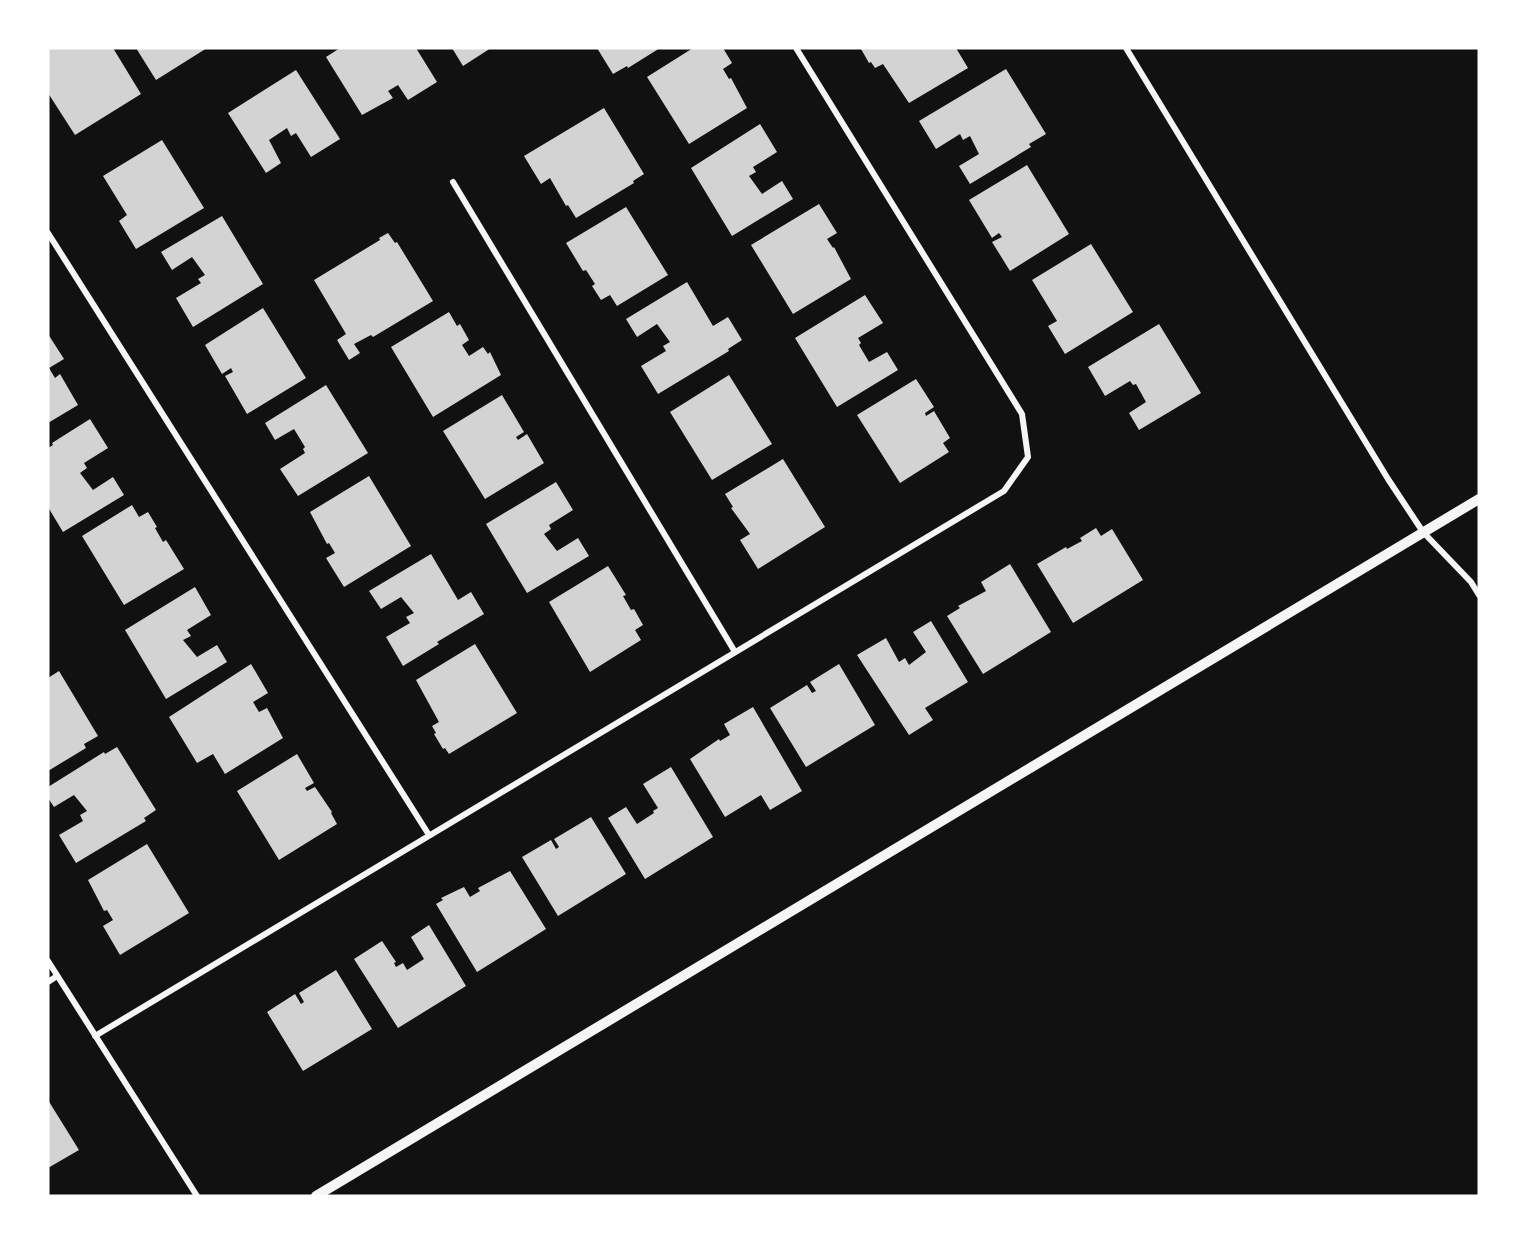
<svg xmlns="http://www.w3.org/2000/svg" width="1527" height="1244" viewBox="0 0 1527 1244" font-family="Helvetica,sans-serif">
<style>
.building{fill:#d3d3d3}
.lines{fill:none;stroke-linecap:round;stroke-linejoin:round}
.minor{stroke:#f5f5f5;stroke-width:6}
.tertiary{stroke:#f5f5f5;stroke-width:10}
</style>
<rect width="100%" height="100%" fill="#111"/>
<g class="building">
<path d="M48,48H113L141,94L75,135L48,93Z"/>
<path d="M136,48H207L156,80Z"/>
<path d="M340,48H416L437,82L408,100L398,85L388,91L393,98L362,115L326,57Z"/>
<path d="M452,48H491L463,66Z"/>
<path d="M597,48H660L628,68L627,66L613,74Z"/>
<path d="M693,48H723L732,63L723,69L729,79L731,78L747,108L689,144L647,77Z"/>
<path d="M956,48L968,68L909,103L883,64L875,68L871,62L869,63L861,49Z"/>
<path d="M1006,69L1046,134L1029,144L1031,147L970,184L959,166L979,154L970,136L963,140L960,134L936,149L919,121Z"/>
<path d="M296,70L340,139L311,157L296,133L291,136L287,128L269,140L281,163L266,173L228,113Z"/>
<path d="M604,108L644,174L633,181L634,183L576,218L568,205L566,206L550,178L541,184L524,156Z"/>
<path d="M760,124L777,152L753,167L756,172L749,176L762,194L782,181L793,199L732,236L691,168Z"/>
<path d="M162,140L204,208L136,249L119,221L127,215L103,176Z"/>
<path d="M1027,165L1069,234L1010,271L992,242L1002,237L999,233L992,238L969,200Z"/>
<path d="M819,204L837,233L827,239L833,248L834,247L851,279L793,314L751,245Z"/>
<path d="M626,207L668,275L617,306L610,295L601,300L592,286L595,284L586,270L583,271L566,243Z"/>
<path d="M222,216L263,284L193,327L176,298L201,283L198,279L205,275L192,257L172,270L161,252Z"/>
<path d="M388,233L395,243L397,242L433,301L373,337L371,335L354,344L360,353L349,360L337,340L346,334L314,280L380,240L379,238Z"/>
<path d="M1091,244L1133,312L1065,354L1048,326L1057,321L1032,280Z"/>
<path d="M687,282L713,326L728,317L742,340L728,349L729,351L658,394L641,366L666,351L663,346L670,342L657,324L637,337L626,319Z"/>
<path d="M865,295L883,323L858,338L861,343L859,345L869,362L887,352L898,370L837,407L795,338Z"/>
<path d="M263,308L306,378L247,414L225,376L233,372L231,368L222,374L205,345Z"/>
<path d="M449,312L457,326L460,324L469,340L462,345L469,356L483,347L488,354L490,352L501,375L433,417L391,347Z"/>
<path d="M1159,324L1201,393L1139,430L1129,413L1146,402L1136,384L1133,385L1130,381L1105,396L1088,367Z"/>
<path d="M48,334L64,359L49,368L55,378L60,374L78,405L48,423Z"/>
<path d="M729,375L772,444L712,480L670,412Z"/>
<path d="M916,379L934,407L925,413L926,416L934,411L950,438L943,443L949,452L900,483L857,415Z"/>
<path d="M326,385L368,453L298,496L280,469L305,453L303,449L305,447L294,429L275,440L265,423Z"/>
<path d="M502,395L524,432L516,437L518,440L527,434L544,463L485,499L443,431Z"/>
<path d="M90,419L108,448L84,463L87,468L80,473L93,490L113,477L124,495L63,532L48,507V448L53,445L52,443Z"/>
<path d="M783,459L825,527L758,569L740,540L750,534L731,508L733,507L725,494Z"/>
<path d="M369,476L411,546L344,587L326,558L335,553L329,543L327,544L310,512Z"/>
<path d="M556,482L573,510L549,525L551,529L544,534L557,551L578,538L589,556L527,593L486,524Z"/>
<path d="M132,505L139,517L148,512L157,527L155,528L163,542L166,540L184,569L124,605L82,536Z"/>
<path d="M1096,528L1101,536L1112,529L1143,580L1073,623L1037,564L1066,547L1067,549L1082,541L1080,538Z"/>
<path d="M431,554L458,600L471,592L484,614L437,642L439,644L403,666L386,637L410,623L406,617L414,613L401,597L381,609L369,591Z"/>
<path d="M1010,564L1051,632L983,674L947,616L960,608L958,606L986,591L981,582Z"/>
<path d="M608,566L626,595L623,596L631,610L634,609L643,625L635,630L641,640L590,672L549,602Z"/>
<path d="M195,587L211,615L187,630L191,636L183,640L197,657L217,645L227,662L166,699L125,630Z"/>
<path d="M931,621L968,682L925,708L933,720L909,735L857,655L886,638L899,662L905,658L909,665L926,652L913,632Z"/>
<path d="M475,644L517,713L449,754L445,748L443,749L434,734L436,733L432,726L439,722L416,680Z"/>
<path d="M251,664L268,693L253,702L259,712L267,708L283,738L225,774L213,754L197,763L169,717Z"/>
<path d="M839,664L875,725L806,767L770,708L807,685L812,693L816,691L810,682Z"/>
<path d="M59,671L98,736L84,744L86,748L48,771V678Z"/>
<path d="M753,707L802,791L770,810L761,795L725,817L690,759L719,739L720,741L730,735L724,724Z"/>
<path d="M117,747L156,810L144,818L146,821L76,863L59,835L83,821L80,815L87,811L74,795L54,807L48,798V787L104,752L105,754Z"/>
<path d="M297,754L314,783L305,788L307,791L315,787L332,812L331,813L337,824L279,860L237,791Z"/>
<path d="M671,767L713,837L645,879L608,818L626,807L637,824L654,813L653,811L658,808L643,784Z"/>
<path d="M591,817L626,874L558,916L522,857L551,840L556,849L559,847L554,839Z"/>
<path d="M147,844L189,913L120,955L103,926L113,920L107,910L104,911L88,880Z"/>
<path d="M510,871L546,929L477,972L436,904L443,900L441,898L464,887L470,897L480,891L478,888Z"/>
<path d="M429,925L466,986L398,1028L354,959L382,941L396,962L394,963L396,967L403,963L407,970L424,959L411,937Z"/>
<path d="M336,970L372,1029L303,1071L267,1012L295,994L301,1004L304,1002L299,993Z"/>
<path d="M48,1100L79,1150L48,1168Z"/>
</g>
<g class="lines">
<g class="minor">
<path d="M1126,48L1388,479L1423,532L1471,582L1479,595"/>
<path d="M453,182L735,652"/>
<path d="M48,233L429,835"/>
<path d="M48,961L197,1196"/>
<path d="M48,982L57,976"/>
<path d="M95,1036L1004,491L1028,457L1022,414L796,48"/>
</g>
<path class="tertiary" d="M316,1196L1479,499"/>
</g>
<rect width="1527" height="1244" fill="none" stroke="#ffffff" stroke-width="99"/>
</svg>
